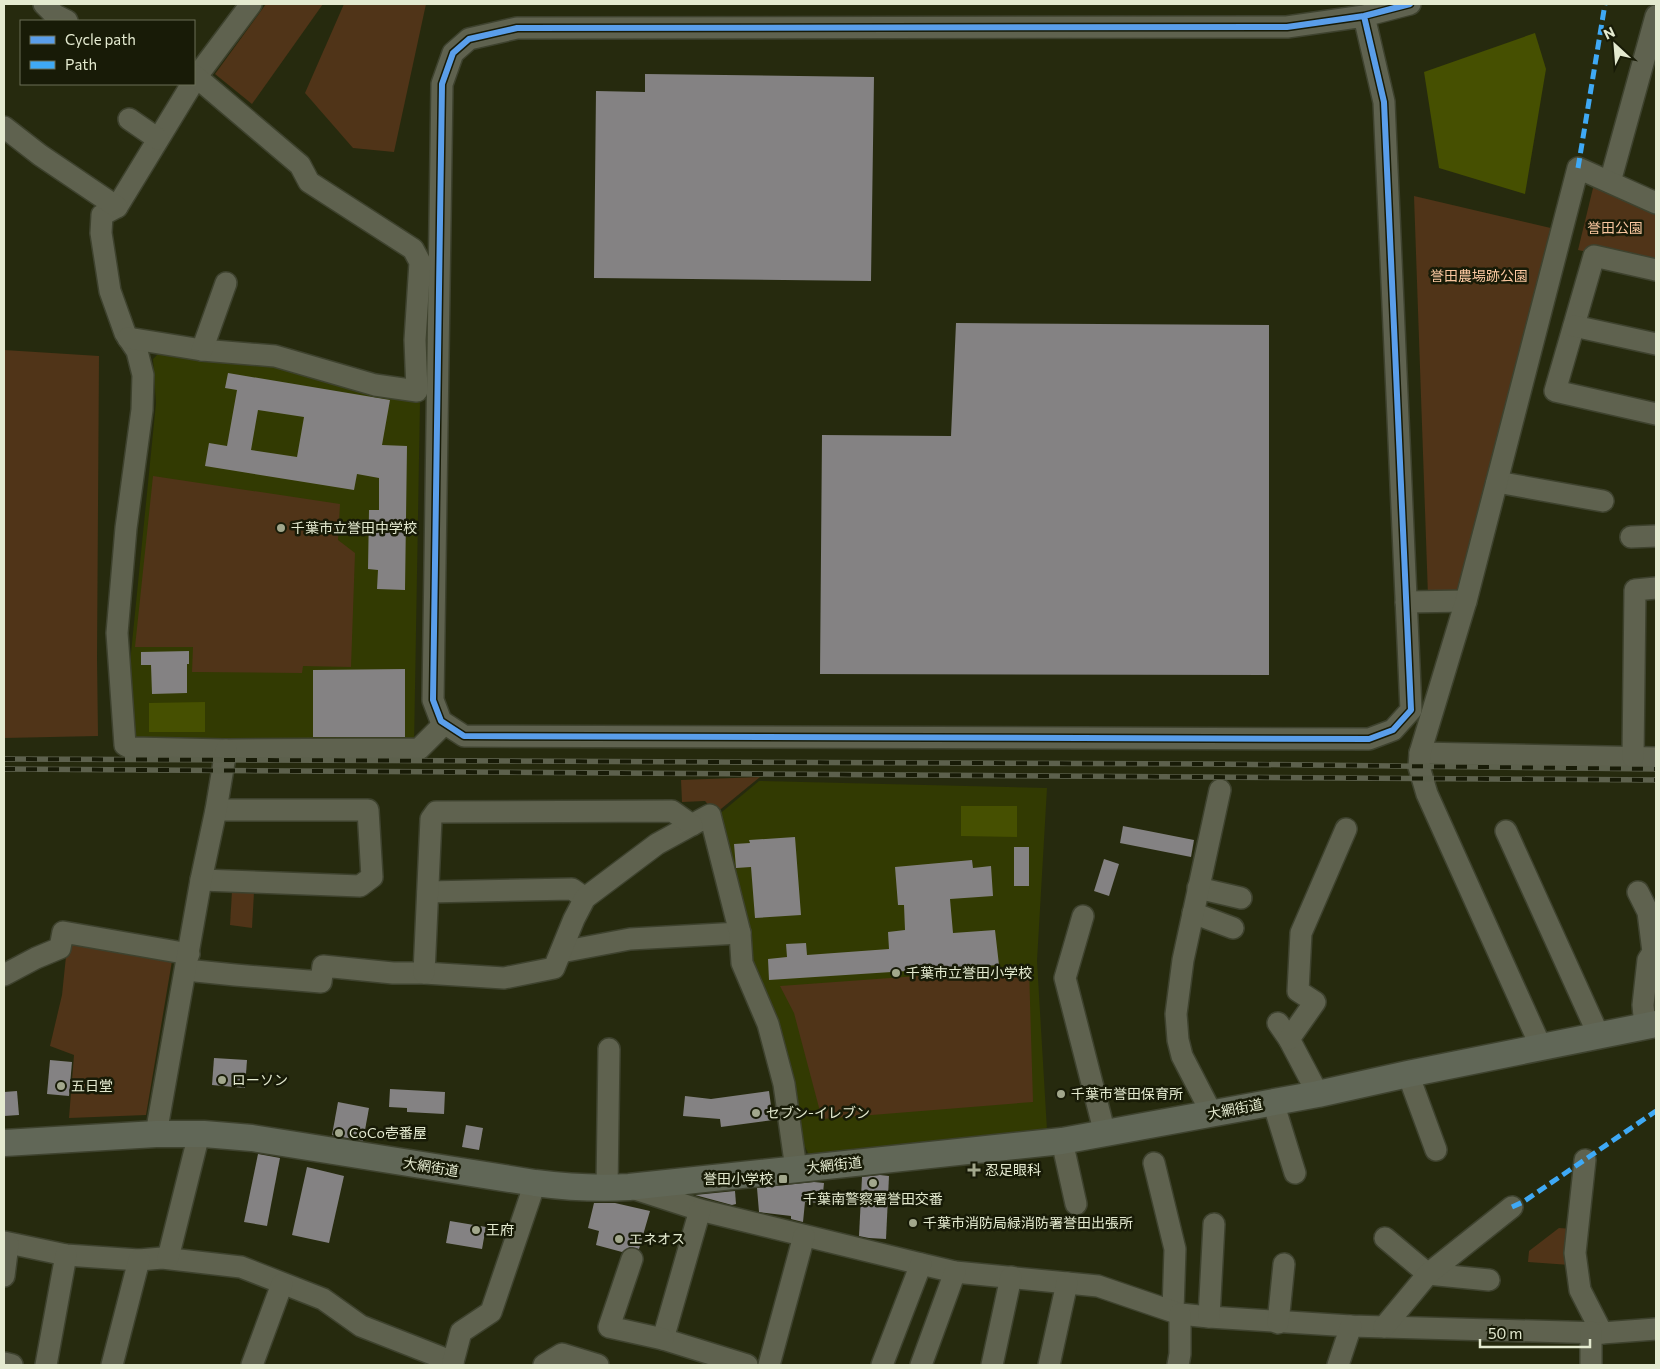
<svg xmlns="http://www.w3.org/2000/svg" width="1660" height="1369" viewBox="0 0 1660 1369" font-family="Commissioner,'Noto Sans JP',sans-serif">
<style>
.built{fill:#323a02}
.green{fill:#503418}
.water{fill:#465001}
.building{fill:#848283;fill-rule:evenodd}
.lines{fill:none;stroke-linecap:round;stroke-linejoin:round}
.minor-casing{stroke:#3e422e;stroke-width:24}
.major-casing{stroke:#3e422e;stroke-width:29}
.minor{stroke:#5f624f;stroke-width:21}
.major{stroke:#616757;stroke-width:26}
.rail-casing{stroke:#5d614d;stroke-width:5.5}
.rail{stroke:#181b07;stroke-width:4;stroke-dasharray:11;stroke-linecap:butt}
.quiet{stroke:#3fa9f5;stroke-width:5;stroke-dasharray:10 5;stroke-linecap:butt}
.cycleway-casing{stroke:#181b07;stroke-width:9}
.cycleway{stroke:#5a9eea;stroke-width:6}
.poi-dot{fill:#a2a78c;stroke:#181b07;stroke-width:2}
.labels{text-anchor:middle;stroke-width:5;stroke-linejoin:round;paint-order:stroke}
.park-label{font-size:14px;fill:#fac7a0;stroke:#181b07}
.poi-label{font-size:14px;fill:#e4ead0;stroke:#181b07;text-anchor:start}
.street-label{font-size:14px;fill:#e4ead0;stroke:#181b07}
</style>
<rect width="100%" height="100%" fill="#262a0e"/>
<g class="built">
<path d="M164,348L275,365L414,395L420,401L414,746L131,738V653L156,403L153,359Z"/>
<path d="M759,781L1047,788L1037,961L1047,1130L819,1158L808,1153L804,1145L796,1095L757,985L717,816Z"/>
</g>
<g class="green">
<path d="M266,4H323L252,104L215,74Z"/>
<path d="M344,4H426L394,152L353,148L305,93Z"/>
<path d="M1594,184L1656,215V267L1578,250Z"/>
<path d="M1414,196L1555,229L1464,590L1428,596Z"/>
<path d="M4,350L99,356L97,658L98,736L4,738Z"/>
<path d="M153,476L340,504L338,540L355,553L351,667L303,666L302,673L192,672L193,647H135Z"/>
<path d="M760,777L716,813L705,801L682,802L681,780Z"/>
<path d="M232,891L254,892L252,928L230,925Z"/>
<path d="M68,937L174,949L146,1115L69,1118L74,1055L50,1046L62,995Z"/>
<path d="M1029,968L1033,1102L822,1119L794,1013L780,986Z"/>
<path d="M1559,1228L1573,1229L1570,1265L1528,1262L1529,1251Z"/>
</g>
<g class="water">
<path d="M1535,33L1546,69L1525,194L1439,168L1424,72Z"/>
<path d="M205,702V732H149V703Z"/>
<path d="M961,806H1017V837L961,836Z"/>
</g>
<g class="building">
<path d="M645,74L874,77L871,281L594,278L596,91L645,92Z"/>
<path d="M956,323L1269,325V675L820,674L822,435L951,436Z"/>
<path d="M228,373L390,400L382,445L407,446L405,590L377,589L378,570L368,569L369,510H379V478L357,474L354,490L205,466L209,443L227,446L237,390L225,388ZM258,410L304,417L297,457L251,450Z"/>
<path d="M189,651V664H187V693L152,694L151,665H141V652Z"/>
<path d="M405,669V737H313V670Z"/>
<path d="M1123,826L1194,840L1191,857L1120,843Z"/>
<path d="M795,837L801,915L755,918L751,867L736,868L734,844L750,843L749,840Z"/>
<rect x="1014" y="847" width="15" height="39"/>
<path d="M1104,859L1119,864L1109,896L1094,891Z"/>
<path d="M972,860L973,868L991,866L993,896L950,899L953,933L995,930L999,965L769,980L768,959L787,957L786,944L806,943L807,955L889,949L888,932L905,930L904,905H898L895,867Z"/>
<path d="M214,1058L247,1060L245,1088L212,1085Z"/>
<path d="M50,1060L72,1062L69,1096L47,1094Z"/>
<path d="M390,1089L445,1092L444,1114L407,1112V1108L389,1107Z"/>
<path d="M17,1091L19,1115L4,1116V1092Z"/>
<path d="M769,1091L773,1120L721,1127L720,1119L683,1116L685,1096L711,1099Z"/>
<path d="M338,1102L369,1108L363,1141L332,1135Z"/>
<path d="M466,1125L483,1128L479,1150L462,1147Z"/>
<path d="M258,1154L280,1158L267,1226L244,1222Z"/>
<path d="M307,1167L344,1176L329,1243L292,1235Z"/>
<path d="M880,1175L889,1176L886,1239L869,1238L859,1236L862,1177Z"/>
<path d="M814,1182L824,1183L822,1203L805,1202L803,1222L791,1219V1216L759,1212L757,1188Z"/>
<path d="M735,1191L736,1204L732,1205L695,1195Z"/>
<path d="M594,1203H615L650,1211L639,1249L630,1247L622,1252L596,1245L599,1231L588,1228Z"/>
<path d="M450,1221L486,1227L482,1249L446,1243Z"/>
</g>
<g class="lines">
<g class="minor-casing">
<g id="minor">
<path d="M44,4L55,15L67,21"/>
<path d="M1364,16L1384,102L1411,710L1393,730L1369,739L464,736L441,721L433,700L442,84L453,53L469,39L517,28L1287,27L1364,16L1410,4"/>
<path d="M194,80L251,4"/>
<path d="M192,84L117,207L102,215L101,233L110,291L125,333L137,351L143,375L142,410L126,528L117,633L125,745L131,748L226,750L419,749L444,724"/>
<path d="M129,119L158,139"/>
<path d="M4,127L40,155L117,207"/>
<path d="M1610,182L1656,16"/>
<path d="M1656,270L1594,256L1555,391L1656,414"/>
<path d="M1574,326L1656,344"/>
<path d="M128,338L202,350L275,356L375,385L417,391L415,340L420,262L413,249L309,182L300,165L194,75"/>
<path d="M202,350L226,283"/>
<path d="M1497,482L1603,501"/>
<path d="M1631,537L1656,536"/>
<path d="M1406,602L1466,601"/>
<path d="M1420,753L1656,758"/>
<path d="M1633,757L1635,590L1656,588"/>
<path d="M1506,831L1599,1036"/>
<path d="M201,880L360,886L372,877L368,810H216"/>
<path d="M1198,888L1241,898"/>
<path d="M428,892L572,889L585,898"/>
<path d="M1638,892L1648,912L1653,952L1648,960L1643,1005L1645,1027"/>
<path d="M1193,913L1233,928"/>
<path d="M1083,916L1065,978L1105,1134"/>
<path d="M561,952L630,939L740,933"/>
<path d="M186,970L235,975L321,982L323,966L393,973H424L504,978L554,968L574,919L585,898L657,844L710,815L740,933L742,963L768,1024L784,1084L796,1169"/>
<path d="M424,973L431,819L436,812L672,811L692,825"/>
<path d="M4,975L36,958L60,948L63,932L189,954"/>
<path d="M1278,1023L1289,1039L1318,1094"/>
<path d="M1289,1039L1315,1002L1298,991L1301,933L1346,829"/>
<path d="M1541,1047L1427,794L1419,767L1420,753L1466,601L1578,168L1656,203"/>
<path d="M1408,1074L1436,1150"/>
<path d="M1273,1102L1295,1173"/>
<path d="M1212,1114L1182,1056L1178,1040L1176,1014L1183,960L1220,790"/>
<path d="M156,1134L201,880L216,810L226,750"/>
<path d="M1062,1141L1076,1204"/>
<path d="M1585,1160L1575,1253L1580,1290L1602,1333"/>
<path d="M1154,1163L1175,1249L1173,1311"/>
<path d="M629,1187L700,1210L921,1264L955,1272L1098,1286L1180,1314L1209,1317L1351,1326L1602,1333L1656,1329"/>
<path d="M607,1188L609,1049"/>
<path d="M700,1210L663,1339L747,1365"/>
<path d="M1385,1238L1428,1274L1489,1280"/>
<path d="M4,1242L66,1255L139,1260L162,1258L241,1267L323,1299L361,1326L453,1362L452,1365"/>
<path d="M168,1258L199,1134"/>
<path d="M632,1259L609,1327L663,1339"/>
<path d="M4,1276L8,1244"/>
<path d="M1209,1317L1214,1224"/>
<path d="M1278,1323L1284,1264"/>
<path d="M1384,1327L1428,1274L1512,1207"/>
<path d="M453,1362L461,1332L491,1312L535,1183"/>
<path d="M4,1363L12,1365"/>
<path d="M46,1365L66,1255"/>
<path d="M112,1365L139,1260"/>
<path d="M252,1365L282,1284"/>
<path d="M544,1365L562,1354L598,1365"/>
<path d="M769,1365L804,1236"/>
<path d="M882,1365L921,1264"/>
<path d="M921,1365L955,1272"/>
<path d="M992,1365L1011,1277"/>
<path d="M1049,1365L1067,1283"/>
<path d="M1178,1365L1180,1354V1314"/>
<path d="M1338,1365L1351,1326"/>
<path d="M1591,1365V1332"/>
</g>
</g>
<g class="major-casing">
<path id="major" d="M4,1143L156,1134H204L252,1138L535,1183C566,1187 597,1189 629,1187L1062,1141L1318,1094L1408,1074L1656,1024"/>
</g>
<use href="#minor" class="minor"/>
<use href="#major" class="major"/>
<g class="rail-casing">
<g id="rail">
<path d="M4,759L1215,764L1656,769"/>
<path d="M4,769L1656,780"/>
</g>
</g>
<use href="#rail" class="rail"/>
<g class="quiet">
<path d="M1578,168L1605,4"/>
<path d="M1512,1207L1523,1202L1656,1111"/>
</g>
<g class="cycleway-casing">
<path id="cycleway" d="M1364,16L1384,102L1411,710L1393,730L1369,739L464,736L441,721L433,700L442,84L453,53L469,39L517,28L1287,27L1364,16L1410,4"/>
</g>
<use href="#cycleway" class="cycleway"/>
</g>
<g class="poi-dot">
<circle cx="281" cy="528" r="5"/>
<circle cx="896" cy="973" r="5"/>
<circle cx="222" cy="1080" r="5"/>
<circle cx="61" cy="1086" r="5"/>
<circle cx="1061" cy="1094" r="5"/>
<circle cx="756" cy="1113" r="5"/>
<circle cx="339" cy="1133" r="5"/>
<path d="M971.5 1162.5h5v5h5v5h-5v5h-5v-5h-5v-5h5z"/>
<rect x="778" y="1174" width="10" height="10" rx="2.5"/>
<circle cx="873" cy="1183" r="5"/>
<circle cx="913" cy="1223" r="5"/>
<circle cx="476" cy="1230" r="5"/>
<circle cx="619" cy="1239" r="5"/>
</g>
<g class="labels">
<g class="park-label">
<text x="1615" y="233">誉田公園</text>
<text x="1479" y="281">誉田農場跡公園</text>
</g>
<g class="poi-label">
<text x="291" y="533">千葉市立誉田中学校</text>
<text x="906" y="978">千葉市立誉田小学校</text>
<text x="232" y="1085">ローソン</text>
<text x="71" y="1091">五日堂</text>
<text x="1071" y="1099">千葉市誉田保育所</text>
<text x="766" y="1118">セブン-イレブン</text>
<text x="349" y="1138">CoCo壱番屋</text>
<text x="985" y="1175">忍足眼科</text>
<text x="773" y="1184" text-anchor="end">誉田小学校</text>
<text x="873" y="1204" text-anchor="middle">千葉南警察署誉田交番</text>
<text x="923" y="1228">千葉市消防局緑消防署誉田出張所</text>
<text x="486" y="1235">王府</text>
<text x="629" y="1244">エネオス</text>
</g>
<g class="street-label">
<text transform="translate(1235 1109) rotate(-11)" y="5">大網街道</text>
<text transform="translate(834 1165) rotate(-6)" y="5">大網街道</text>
<text transform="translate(431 1167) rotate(9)" y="5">大網街道</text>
</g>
</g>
<rect width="1660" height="1369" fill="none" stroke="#e4ead0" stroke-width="10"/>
<rect x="20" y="20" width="175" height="65" fill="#181b07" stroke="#6a6e57"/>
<rect x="30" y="36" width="25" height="8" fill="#5a9eea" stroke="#6a6e57"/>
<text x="65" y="45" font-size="15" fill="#e4ead0">Cycle path</text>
<rect x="30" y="61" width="25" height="8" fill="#3fa9f5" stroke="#6a6e57"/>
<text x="65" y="70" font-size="15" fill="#e4ead0">Path</text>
<g transform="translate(1615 45) rotate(334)" stroke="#181b07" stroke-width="4" paint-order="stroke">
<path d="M0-4L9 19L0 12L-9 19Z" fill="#e4ead0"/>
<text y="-8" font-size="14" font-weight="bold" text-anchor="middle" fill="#e4ead0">N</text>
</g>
<path d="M1480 1339v8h110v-8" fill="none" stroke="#e4ead0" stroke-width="2.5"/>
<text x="1488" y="1339" font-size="15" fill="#e4ead0" stroke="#181b07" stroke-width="4" paint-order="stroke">50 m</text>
</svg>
